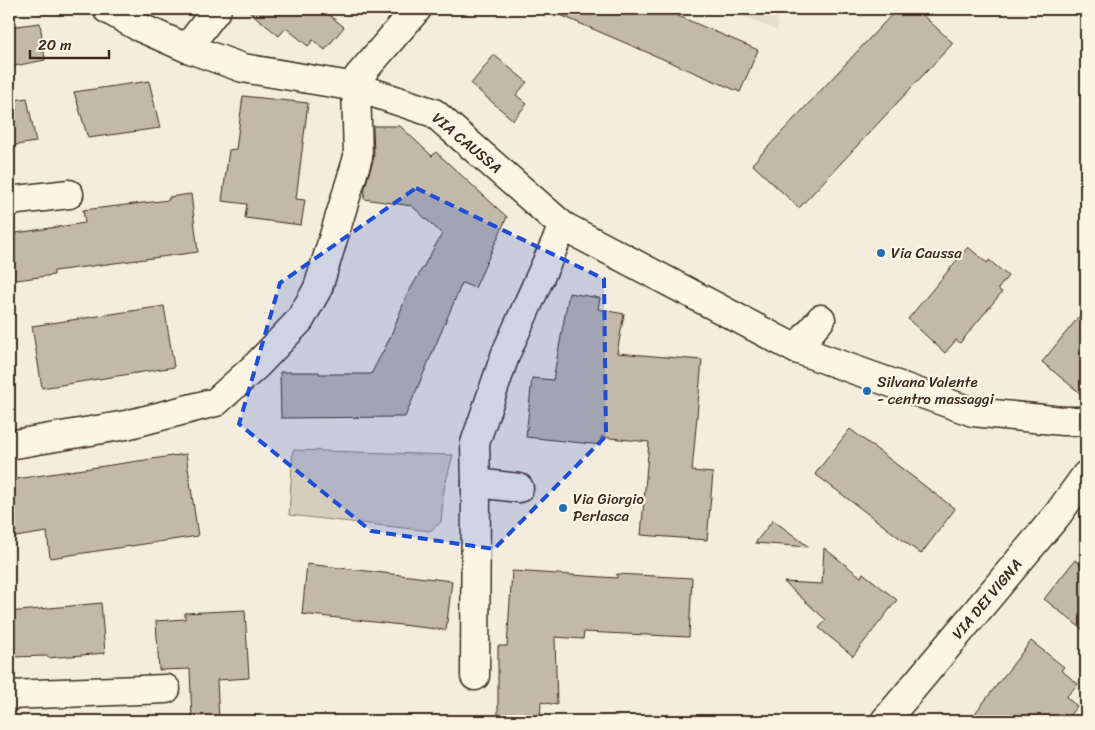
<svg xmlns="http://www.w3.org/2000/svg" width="1095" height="730" viewBox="0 0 1095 730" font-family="Sriracha,sans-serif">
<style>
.built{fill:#e5ddce}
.green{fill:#d6cdbd;stroke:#887c6e}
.building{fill:#c3b9aa;stroke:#3b2a1e}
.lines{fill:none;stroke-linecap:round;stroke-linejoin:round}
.minor-casing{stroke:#3b2a1e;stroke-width:31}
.minor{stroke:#fcf5e5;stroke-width:28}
.marked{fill:#1d4ed8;fill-opacity:0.2;stroke:#1d4ed8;stroke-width:4;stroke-dasharray:10 6;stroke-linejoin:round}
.poi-dot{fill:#1f6fb2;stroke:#fcf5e5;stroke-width:2}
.labels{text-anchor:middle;stroke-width:4.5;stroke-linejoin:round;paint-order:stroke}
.street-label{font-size:15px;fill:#3b2a1e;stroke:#fcf5e5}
.poi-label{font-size:15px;fill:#3b2a1e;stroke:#fcf5e5;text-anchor:start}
</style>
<rect width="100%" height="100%" fill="#f4eddd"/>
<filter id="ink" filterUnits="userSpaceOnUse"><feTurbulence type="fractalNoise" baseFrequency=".02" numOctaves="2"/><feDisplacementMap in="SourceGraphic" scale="10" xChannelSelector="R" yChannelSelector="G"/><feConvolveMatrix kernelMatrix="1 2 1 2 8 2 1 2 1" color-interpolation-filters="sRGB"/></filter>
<g filter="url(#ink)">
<path class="built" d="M727,9H776L778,31Z"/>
<path class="green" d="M293,450L453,455L444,489L441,522L430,531L289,515Z"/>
<g class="building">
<path d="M246,9H322L344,27L325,50L313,40L308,46L286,28L279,36Z"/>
<path d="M546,9H662L758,50L740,92Z"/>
<path d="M897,9H916L953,43L799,208L752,164Z"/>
<path d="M40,23L45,60L9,67V27Z"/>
<path d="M494,55L527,82L516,95L527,104L513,120L471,84Z"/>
<path d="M149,81L160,128L88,138L74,92Z"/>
<path d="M243,96L308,103L296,199L305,200L301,225L245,218L247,204L222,201L229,150L236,149Z"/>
<path d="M27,98L36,142L9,146V101Z"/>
<path d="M373,126H400L432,156L436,152L507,217L475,288L462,283L405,417L281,418L280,372H319V374H371L389,340L406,297L442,234L412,206L364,199L365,187L374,157Z"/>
<path d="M191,194L198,252L54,271V275L9,281V234L85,223L83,210L169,200V197Z"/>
<path d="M968,247L987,263L989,260L1008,276L998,289L1002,292L960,343L956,340L945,353L908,319Z"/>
<path d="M569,293L600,298L598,309L624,314L617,353L702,360L692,471L713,473L707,540L641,535L649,442L601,437V445L526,437L532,378L553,380Z"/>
<path d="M164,306L174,367L42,388L32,326Z"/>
<path d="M1086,308V398L1042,362Z"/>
<path d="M850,429L955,509L921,554L815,474Z"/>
<path d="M186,454L198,536L50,558L47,532L9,538V480Z"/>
<path d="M773,520L809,547L755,543Z"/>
<path d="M824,548L861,577L863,573L897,600L853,656L819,628L826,620L784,582L822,584Z"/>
<path d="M1075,560L1086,569V632L1044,599Z"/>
<path d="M307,564L452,581L446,630L302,614Z"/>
<path d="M512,571L617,578V574L692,578L689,637L584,632L583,639L555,637L557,705L541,702L540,721H498V646H507Z"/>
<path d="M101,603L105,653L48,658V656L9,657V612Z"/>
<path d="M245,610L249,678L217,680L219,721H192L190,669L159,670L156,621L185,619V613Z"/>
<path d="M1031,641L1064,667L1061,670L1078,684L1066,697L1077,706L1065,721H969Z"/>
</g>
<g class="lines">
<g class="minor-casing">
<g id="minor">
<path d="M107,9L139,27L187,48L243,68L356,87L434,113L563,226L796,349L973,412L1063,421H1086"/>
<path d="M187,48L217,9"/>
<path d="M9,201L69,194"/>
<path d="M796,349L821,319"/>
<path d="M9,445L126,425L216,402L257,365L300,320L318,288L358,157L356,87L358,77L417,9"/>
<path d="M476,483L519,488"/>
<path d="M475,676L476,483L475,443L506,353L563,226"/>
<path d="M9,695L166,689"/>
<path d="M885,721L1058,514L1086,475"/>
</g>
</g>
<use href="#minor" class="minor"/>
</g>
</g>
<path class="marked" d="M416,188L604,279L606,436L494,549L371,531L239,424L280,283Z"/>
<g class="poi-dot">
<circle cx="881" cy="253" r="5"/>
<circle cx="867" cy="391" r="5"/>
<circle cx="563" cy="508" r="5"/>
</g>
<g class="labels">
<g class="street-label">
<text transform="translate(467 143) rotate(40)" y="5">VIA CAUSSA</text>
<text transform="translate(987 599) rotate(-50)" y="5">VIA DEI VIGNA</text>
</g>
<g class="poi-label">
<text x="891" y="258">Via Caussa</text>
<text x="877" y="387">Silvana Valente<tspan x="877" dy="17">- centro massaggi</tspan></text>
<text x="573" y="504">Via Giorgio<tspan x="573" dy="17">Perlasca</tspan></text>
</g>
</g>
<rect width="1095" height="730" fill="none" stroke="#fcf5e5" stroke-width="30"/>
<rect x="15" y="15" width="1065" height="700" fill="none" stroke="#3b2a1e" stroke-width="2" filter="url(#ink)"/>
<path d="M30 50v8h79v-8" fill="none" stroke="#3b2a1e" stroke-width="2.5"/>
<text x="38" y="50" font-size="15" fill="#3b2a1e" stroke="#fcf5e5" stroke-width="4" paint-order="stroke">20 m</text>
</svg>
